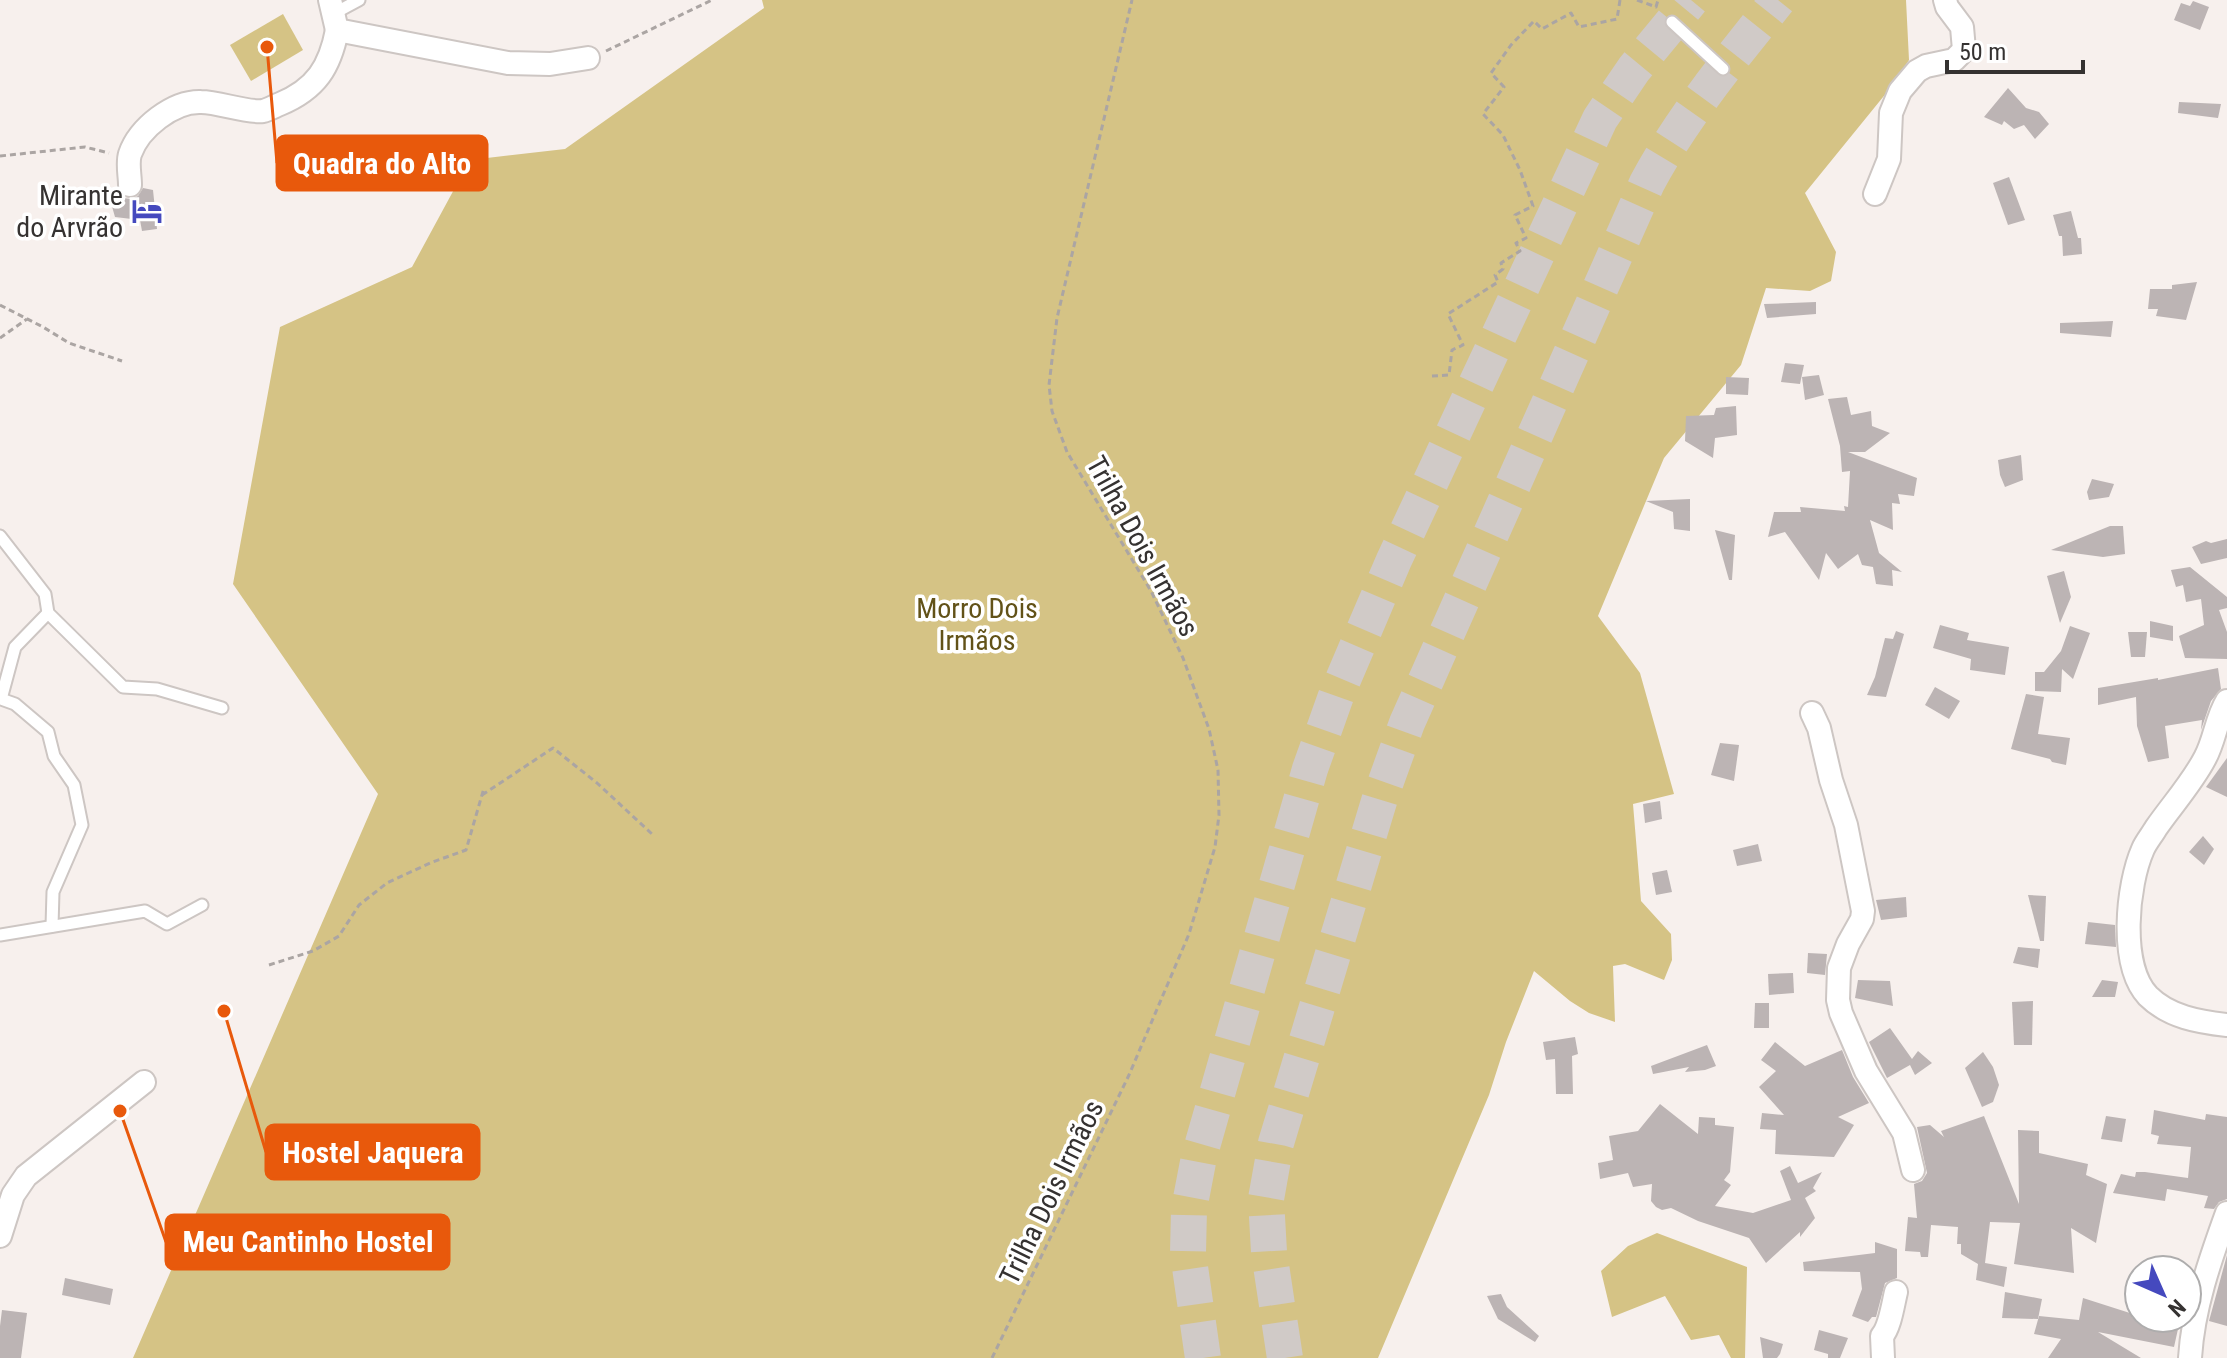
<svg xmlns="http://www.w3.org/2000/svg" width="2227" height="1358" viewBox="0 0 2227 1358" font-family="'Roboto Condensed',sans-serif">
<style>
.green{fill:#d5c385}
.building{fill:#bcb4b4}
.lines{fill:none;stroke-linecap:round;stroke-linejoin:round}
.trunk-tunnel{stroke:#d0cac7;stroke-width:36;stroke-dasharray:36 18;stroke-linecap:butt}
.service-casing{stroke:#cdc6c3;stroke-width:15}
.minor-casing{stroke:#cdc6c3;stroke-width:26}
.path{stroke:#aba5a3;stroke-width:3;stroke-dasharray:6 4;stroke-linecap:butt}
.service{stroke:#fff;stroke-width:11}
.minor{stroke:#fff;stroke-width:22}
.labels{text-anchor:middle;stroke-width:7;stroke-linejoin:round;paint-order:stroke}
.poi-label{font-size:28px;fill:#353231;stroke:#fff;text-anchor:end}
.street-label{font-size:28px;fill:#353231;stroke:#fff}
.park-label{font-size:28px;fill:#625218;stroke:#fff}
.leader{fill:none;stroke:#e8590c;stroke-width:3}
.callout-dot{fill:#e8590c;stroke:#fff;stroke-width:3}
.callout{fill:#e8590c;stroke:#e8590c;stroke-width:3}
.callout-label{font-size:30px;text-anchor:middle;font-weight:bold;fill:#fff}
</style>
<rect width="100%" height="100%" fill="#f7f0ed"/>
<g class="green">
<path d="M762,0H1906L1909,60L1892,86L1805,193L1836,252L1831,281L1810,291L1766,288L1741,365L1664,458L1598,616L1640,673L1674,794L1633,804L1641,901L1671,934L1672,960L1664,980L1625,964L1613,966L1615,1022L1589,1013L1570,1001L1534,971L1506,1042L1489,1095L1378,1358H133L378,794L233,584L280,327L412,267L470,160L565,149L764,8Z"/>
<path d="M283,14L303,50L251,81L230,45Z"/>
<path d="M1657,1233L1747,1267L1745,1358H1731L1719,1335L1691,1340L1665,1296L1612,1317L1601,1271L1628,1246Z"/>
</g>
<g class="building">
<path d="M2193,1L2209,7L2200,30L2174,20L2181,3L2190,6Z"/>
<path d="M2008,88L2026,108L2039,112L2049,124L2035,139L2024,125L2014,129L2004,121L2002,125L1984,117Z"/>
<path d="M2179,102L2221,104L2218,118L2178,113Z"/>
<path d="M2009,177L2025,220L2008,225L1993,183Z"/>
<path d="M143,188L153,190L157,229L142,231L140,220L115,217L109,196L131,199L138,196Z"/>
<path d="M2071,211L2078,238H2081L2082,254L2063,256L2062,236H2059L2053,215Z"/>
<path d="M2197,282L2186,320L2156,316L2158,309H2148L2150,289H2172V285Z"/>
<path d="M1816,302V314L1767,318L1764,304Z"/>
<path d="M2113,321L2111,337L2060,333V323Z"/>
<path d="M1785,363L1804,365L1800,384L1781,382Z"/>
<path d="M1819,375L1824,395L1805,400L1802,377Z"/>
<path d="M1726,377L1749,378L1748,395L1726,394Z"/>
<path d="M1847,397L1851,415L1871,411L1872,426L1890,433L1865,452H1848L1917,478L1914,496L1898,494L1900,504L1892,503L1893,530L1870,520L1879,553L1902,572L1892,570L1893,586L1876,584L1873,567L1862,565L1858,554L1838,569L1826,553L1819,580L1785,532L1768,537L1774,512H1801L1800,507L1845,511L1844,506L1848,507L1850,471L1842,472L1840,446L1828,399Z"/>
<path d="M1736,406L1737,435L1715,438L1713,458L1685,441L1686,416L1714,415L1716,408Z"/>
<path d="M2021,455L2023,480L2005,487L2000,475L1998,460Z"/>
<path d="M2092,479L2114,484L2109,497L2089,500L2087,492Z"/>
<path d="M1690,499V531L1674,529L1673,512L1646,501Z"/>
<path d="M2110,526H2123L2125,554L2103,557L2051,550Z"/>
<path d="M1715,530L1735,535L1732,580H1729Z"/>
<path d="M2227,539V558L2201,564L2192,547L2206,541L2211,543Z"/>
<path d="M2190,567L2227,597V608L2219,610L2227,632V659L2185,658L2179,636L2204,625L2201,599L2186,602L2183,585L2176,587L2171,570Z"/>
<path d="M2064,571L2071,597L2060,623L2047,576Z"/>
<path d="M2150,621L2173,626V641L2150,637Z"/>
<path d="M1940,625L1969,633L1967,640L2009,647L2005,675L1970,670L1971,659L1933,648Z"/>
<path d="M2070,626L2090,633L2073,679L2062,669L2061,692L2035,691V672H2044L2061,651Z"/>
<path d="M1896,631L1904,634L1886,697L1867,695L1875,677L1885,638L1893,639Z"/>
<path d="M2128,632H2147L2145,657H2131Z"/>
<path d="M2218,668L2221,689L2211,701L2201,730L2202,720L2165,726L2169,758L2148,762L2137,726L2136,697L2098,705V688L2158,678V680Z"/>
<path d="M1935,687L1960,701L1949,719L1925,705Z"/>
<path d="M2026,694L2044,697L2038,734L2070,738L2066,765L2052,762L2050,759L2011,749Z"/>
<path d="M1720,743L1739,745L1734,781L1711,775Z"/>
<path d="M2227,758V797L2206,787Z"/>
<path d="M1660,801L1662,819L1645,823L1643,804Z"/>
<path d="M2203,836L2214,849L2204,865L2189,852Z"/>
<path d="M1758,844L1762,861L1737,866L1733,850Z"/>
<path d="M1667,870L1672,892L1656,895L1652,873Z"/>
<path d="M2028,895L2046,896L2044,941H2040Z"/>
<path d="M1906,897L1907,917L1881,920L1876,900Z"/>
<path d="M2088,922L2115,925L2116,947L2085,944Z"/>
<path d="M2018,947L2040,949L2038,968L2013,963Z"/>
<path d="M1808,953L1827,954L1825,975L1807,973Z"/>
<path d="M1793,973L1794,993L1769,995L1768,974Z"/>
<path d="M1858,980L1890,981L1893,1006L1855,998Z"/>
<path d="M2102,980L2118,982L2115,997H2092Z"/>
<path d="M2033,1001L2032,1045H2014L2012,1002Z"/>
<path d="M1755,1003H1769V1028H1754Z"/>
<path d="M1890,1028L1912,1059L1918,1051L1932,1063L1915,1075L1910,1065L1887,1078L1869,1042Z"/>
<path d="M1575,1037L1578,1054L1572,1056L1573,1094H1556L1555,1059L1546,1060L1543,1042Z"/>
<path d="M1775,1042L1805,1066L1842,1050L1853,1077L1869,1103L1838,1117L1854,1125L1834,1157L1775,1154L1776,1130L1760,1129L1762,1113L1784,1115L1759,1087L1776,1071L1761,1060Z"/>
<path d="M1707,1045L1716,1066L1705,1070L1685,1072L1689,1067L1653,1074L1651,1066Z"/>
<path d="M1983,1052L1993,1067L1999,1085L1993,1102L1982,1107L1965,1068Z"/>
<path d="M1660,1104L1698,1134L1699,1117L1715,1118V1125L1734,1127L1730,1172L1724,1180L1731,1185L1715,1206L1753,1213L1791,1200L1780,1171L1790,1166L1798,1183L1822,1172L1813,1188L1816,1191L1805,1198L1815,1218L1800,1237V1232L1766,1263L1749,1238L1698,1221L1671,1208L1662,1210L1656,1207L1651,1201L1652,1184L1633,1187L1628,1173L1600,1179L1598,1163L1613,1160L1609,1136L1638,1131Z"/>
<path d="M2154,1110L2205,1120L2206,1114L2227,1117V1199L2219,1202L2214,1209L2204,1208L2208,1196L2167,1189L2165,1201L2113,1193L2121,1174L2135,1177L2136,1172H2145L2188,1178L2191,1147L2157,1144L2159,1136L2151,1134Z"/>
<path d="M1984,1116L2019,1204L2018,1130L2039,1131V1153L2088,1164L2086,1175L2107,1184L2096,1243L2071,1228L2074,1273L2014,1264L2020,1223L1990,1222L1985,1263L2007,1267L2004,1287L1976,1280L1978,1264L1961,1254V1244H1957L1958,1227L1931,1225L1928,1257H1921L1920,1252L1905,1251L1908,1217L1917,1218L1914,1184L1922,1181L1927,1173L1917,1127L1930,1125L1944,1137L1941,1131Z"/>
<path d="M2106,1116L2126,1119L2122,1142L2101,1139Z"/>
<path d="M1875,1242L1897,1249V1278L1885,1283L1876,1317H1872L1868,1322L1852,1316L1862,1289L1860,1272L1804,1271L1803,1262L1875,1253Z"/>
<path d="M2227,1255V1326L2209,1321Z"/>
<path d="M65,1278L113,1289L110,1305L62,1295Z"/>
<path d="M2005,1292L2042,1299L2038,1319L2002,1318Z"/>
<path d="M1501,1294L1507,1307L1539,1336L1535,1342L1498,1319L1487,1296Z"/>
<path d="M2083,1298L2133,1314L2132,1318H2168L2180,1320L2174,1347L2098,1332L2141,1358H2048L2061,1339L2034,1334L2039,1316L2079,1320Z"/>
<path d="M2,1310L27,1313L21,1358H0V1326Z"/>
<path d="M1819,1330L1848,1338L1840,1358H1828V1354L1814,1350Z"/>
<path d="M1760,1337L1783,1344L1780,1354L1777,1358H1763Z"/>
</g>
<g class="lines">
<g class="trunk-tunnel">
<path d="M1203,1358L1188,1253L1189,1209L1199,1157L1310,769L1336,696L1394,560L1600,119L1634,69L1691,0"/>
<path d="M1285,1358L1269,1252L1266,1199L1276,1143L1380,798L1407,723L1647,183C1683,116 1731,59 1778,0"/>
</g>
<g class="service-casing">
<g id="service">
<path d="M333,14L359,0"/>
<path d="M1672,22L1723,69"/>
<path d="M0,536L45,594L48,613L123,687L157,689L222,708"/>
<path d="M48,613L15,647L1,699L15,704L48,732L54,756L74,785L82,825L53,892L52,926"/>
<path d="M0,935L145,911L167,924L202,905"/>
</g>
</g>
<g class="minor-casing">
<g id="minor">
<path d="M330,0L337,30L508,63L550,64L588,58"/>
<path d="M130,185C130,175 127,163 130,154C139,128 173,101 201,102C219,102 246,113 263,111C268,110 275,106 280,104C316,89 330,67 337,30"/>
<path d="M1875,194L1889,159L1891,113L1900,91L1917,71L1926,66L1954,60L1964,50L1962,27L1947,7L1945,0"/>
<path d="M2227,701C2216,719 2215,740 2205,758C2192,783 2172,805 2156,828C2152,835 2146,842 2143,849C2127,885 2119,965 2148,996C2169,1017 2199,1022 2227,1025"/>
<path d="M1812,713L1819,728L1831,780L1846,825L1863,911L1862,919L1848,944L1839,968L1838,1000L1841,1013L1866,1071L1904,1133L1913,1170"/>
<path d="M0,1236L13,1195L26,1176L144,1082"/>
<path d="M1883,1358L1882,1336C1890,1327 1893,1304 1896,1292"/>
<path d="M2190,1358C2193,1308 2210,1260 2227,1213"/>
</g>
</g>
<g class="path">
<path d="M1637,0L1656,7L1658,0"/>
<path d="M606,51L712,0"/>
<path d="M0,156L85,147L109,153"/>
<path d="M0,305L43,327L69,343L122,361"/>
<path d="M0,338L27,319"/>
<path d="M1432,376L1449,375L1452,350L1463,345L1448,314L1498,282L1495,275L1503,269L1501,263L1520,251L1516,243L1526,238L1515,215L1533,206L1520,170L1503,135L1483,114L1504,87L1491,73L1511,45L1534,21L1542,29L1571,13L1579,27L1617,19L1620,0"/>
<path d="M482,795L553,748L597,783L652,834"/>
<path d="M269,965L313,951L339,936L359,905L387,883L430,863L466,850L484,788"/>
<path d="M992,1358L1129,1075L1189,934L1215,847L1219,815L1218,770L1209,729L1183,658L1151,591L1067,452L1052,411L1049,385L1057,318L1132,0"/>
</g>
<use href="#service" class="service"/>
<use href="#minor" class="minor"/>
</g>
<defs>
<g id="hotel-bare" transform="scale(2.4)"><path d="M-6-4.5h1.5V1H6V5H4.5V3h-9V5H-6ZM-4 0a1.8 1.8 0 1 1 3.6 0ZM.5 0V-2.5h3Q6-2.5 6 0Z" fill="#4549be" stroke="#fff" stroke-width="2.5" paint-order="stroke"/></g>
</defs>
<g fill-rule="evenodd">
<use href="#hotel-bare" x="147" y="211"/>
</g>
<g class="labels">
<g class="poi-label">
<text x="123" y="205">Mirante<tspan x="123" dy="32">do Arvrão</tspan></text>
</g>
<g class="street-label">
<text transform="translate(1143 546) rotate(61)" y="10">Trilha Dois Irmãos</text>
<text transform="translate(1051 1192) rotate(-64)" y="10">Trilha Dois Irmãos</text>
</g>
<g class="park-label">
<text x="977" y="618">Morro Dois<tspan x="977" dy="32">Irmãos</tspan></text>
</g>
</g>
<path class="leader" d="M267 47L277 163M224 1011L266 1152M120 1111L166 1242"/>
<g class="callout-dot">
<circle cx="267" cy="47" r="8"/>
<circle cx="224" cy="1011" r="8"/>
<circle cx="120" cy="1111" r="8"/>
</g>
<g class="callout">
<rect x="277" y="136" width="210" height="54" rx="8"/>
<rect x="266" y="1125" width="213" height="54" rx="8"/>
<rect x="166" y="1215" width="283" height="54" rx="8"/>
</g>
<g class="callout-label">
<text x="382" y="174">Quadra do Alto</text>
<text x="373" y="1163">Hostel Jaquera</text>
<text x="308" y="1252">Meu Cantinho Hostel</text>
</g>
<g transform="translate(2163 1294) rotate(135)"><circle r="38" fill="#ffffff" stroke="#aeadad" stroke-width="2"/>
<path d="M0-6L14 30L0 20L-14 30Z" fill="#4549be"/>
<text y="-12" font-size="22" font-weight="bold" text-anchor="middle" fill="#353231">N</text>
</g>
<path d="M1947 60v12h136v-12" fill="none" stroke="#353231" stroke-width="4"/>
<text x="1959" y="60" font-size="24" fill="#353231" stroke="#ffffff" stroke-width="6" paint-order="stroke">50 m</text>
</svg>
